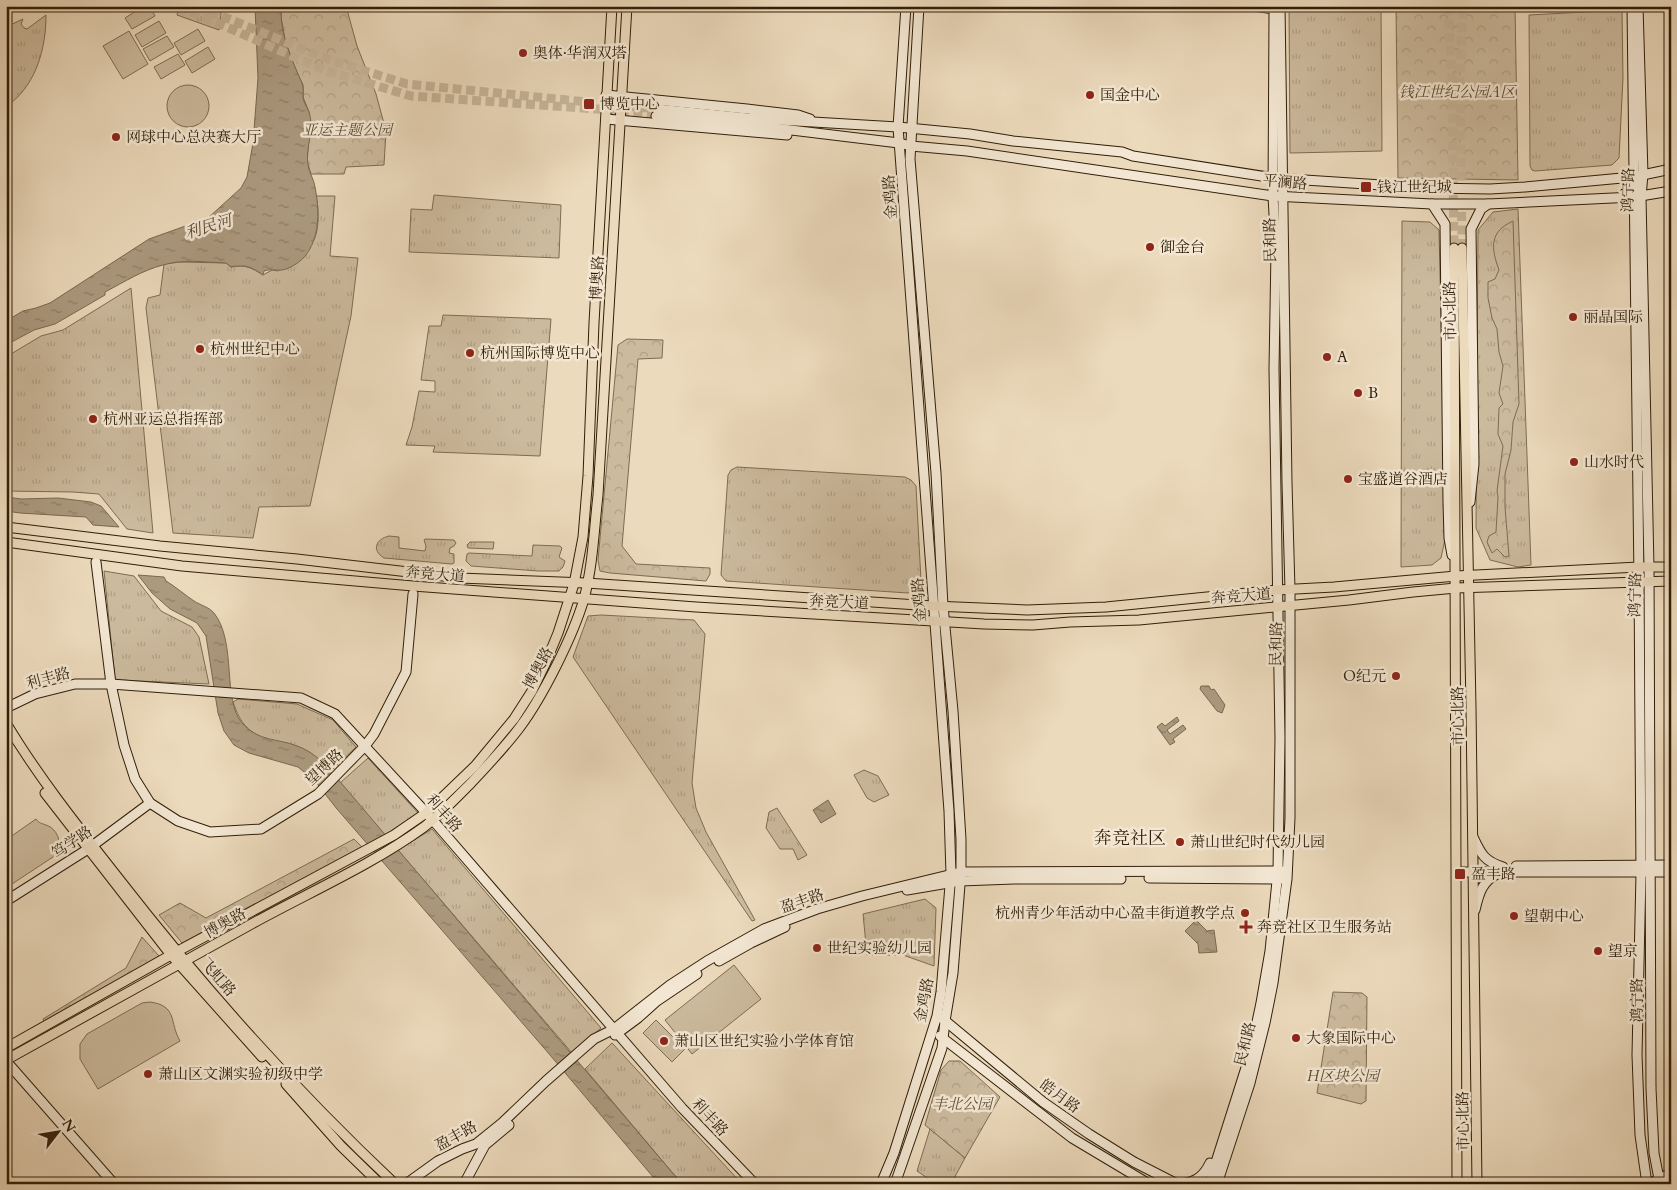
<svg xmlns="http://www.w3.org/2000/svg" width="1677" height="1190" viewBox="0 0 1677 1190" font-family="Cardo,'Noto Serif SC',serif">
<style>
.grass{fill:url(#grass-tufts);stroke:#7e6c52}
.forest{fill:url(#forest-crowns);stroke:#7e6c52}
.pitch{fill:#ccba9d;stroke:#7e6c52}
.water{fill:url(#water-ripples);stroke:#7a684f}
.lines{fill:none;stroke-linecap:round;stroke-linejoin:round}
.secondary-tunnel{stroke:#c6b498;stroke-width:9;stroke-dasharray:9 4.5;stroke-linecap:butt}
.primary-tunnel{stroke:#c6b498;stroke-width:9;stroke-dasharray:9 4.5;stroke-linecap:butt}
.secondary-casing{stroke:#301e08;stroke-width:11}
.primary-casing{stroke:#301e08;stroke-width:11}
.secondary{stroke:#f3e7d3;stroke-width:9}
.primary{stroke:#ecdabc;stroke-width:9}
.poi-dot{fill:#8f2418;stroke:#f3e7d3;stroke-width:2}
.labels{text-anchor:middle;stroke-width:5;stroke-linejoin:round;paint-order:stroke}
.poi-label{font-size:15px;fill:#301e08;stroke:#f3e7d3;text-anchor:start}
.park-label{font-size:15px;font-style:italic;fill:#5f4d35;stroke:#f3e7d3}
.street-label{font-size:15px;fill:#301e08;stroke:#f3e7d3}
.water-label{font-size:16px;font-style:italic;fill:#5b4932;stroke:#f3e7d3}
.quarter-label{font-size:18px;fill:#301e08;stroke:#f3e7d3}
</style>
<defs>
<pattern id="grass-tufts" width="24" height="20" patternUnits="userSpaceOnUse" patternTransform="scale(1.25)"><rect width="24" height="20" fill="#ccba9d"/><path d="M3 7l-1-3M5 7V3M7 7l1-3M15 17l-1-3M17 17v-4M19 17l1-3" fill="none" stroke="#b09f86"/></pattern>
<pattern id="forest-crowns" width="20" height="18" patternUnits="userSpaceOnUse" patternTransform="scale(1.25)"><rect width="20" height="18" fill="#ccba9d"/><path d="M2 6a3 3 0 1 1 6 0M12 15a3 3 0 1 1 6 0" fill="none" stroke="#b09f86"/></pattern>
<pattern id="water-ripples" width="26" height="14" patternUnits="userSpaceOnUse" patternTransform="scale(1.25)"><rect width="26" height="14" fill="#ac9a7f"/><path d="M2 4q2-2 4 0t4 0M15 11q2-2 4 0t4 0" fill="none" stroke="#8c7d66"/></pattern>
</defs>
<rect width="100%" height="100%" fill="#ecdabc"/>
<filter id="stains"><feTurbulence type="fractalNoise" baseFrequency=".004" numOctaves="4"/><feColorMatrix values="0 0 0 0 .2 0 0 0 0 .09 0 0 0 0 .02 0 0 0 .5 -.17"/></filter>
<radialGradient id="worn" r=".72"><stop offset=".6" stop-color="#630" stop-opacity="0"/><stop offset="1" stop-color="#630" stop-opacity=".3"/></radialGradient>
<g class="grass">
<path d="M179,6H222L219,30L177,15Z"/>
<path d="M1289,6H1381L1382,151L1290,153Z"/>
<path d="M1622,10L1623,78L1619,158L1612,165L1535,171L1532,170L1530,166L1529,15Z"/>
<path d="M46,15C46,47 37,82 11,103L6,94V27L23,19L21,24L24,28L27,29Z"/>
<path d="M434,195L561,205L559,258L409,252L411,209L432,210Z"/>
<path d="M316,196H335L330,256L358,258L351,316L310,506L259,507L253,538L173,533L146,308L148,298L160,295L164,264L180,262L226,263L231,267C245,264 252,268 263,275L272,270L278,271C287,264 306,251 312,243C320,233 319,207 316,196Z"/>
<path d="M1518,209L1531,565L1518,567L1490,560L1476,528L1478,230L1493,212Z"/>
<path d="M1402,221L1430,222L1439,230L1446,535L1441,558L1432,565L1401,567Z"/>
<path d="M131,288L153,533L127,529L99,494L73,492L6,491V358L11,354L41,336L63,330Z"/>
<path d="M443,315L551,319L540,456L433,452L435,446L406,445L412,427L419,391L435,392V381L421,380L429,326H441Z"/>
<path d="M737,467L905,477L911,480L916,486L921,581L916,588L908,593L726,581L721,575L728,475L731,470Z"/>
<path d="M389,536L399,537V548L425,551L426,546L424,540L425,539L454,540L456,543L454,546L450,548L449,553L454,554V563L452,564L384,558C371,550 376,539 389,536Z"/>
<path d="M470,542H494L493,549L468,548L467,545Z"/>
<path d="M533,545L560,546L562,548L559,557L565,561L563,567L559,571H538L471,566L466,561L467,554L469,553L532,556Z"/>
<path d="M104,571L134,576L161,611L192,627L199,637L209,684L115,680Z"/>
<path d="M601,615L694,620L705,634L692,783L696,808L706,832L755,920L752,921L573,657L588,616Z"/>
<path d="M238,699L297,704L333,720L356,747L331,771C321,761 312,752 299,747C291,743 282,743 273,741C249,734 241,725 233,702Z"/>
<path d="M368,758L418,813L385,835L340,783Z"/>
<path d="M864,770L878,776L889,795L874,802L867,798L854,775Z"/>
<path d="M777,808L807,855L798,860L793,849H780L766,828L769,812Z"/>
<path d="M432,829L601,1028L572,1053L398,850Z"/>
<path d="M925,899L936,908L934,966L903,955H867L863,914Z"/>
<path d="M612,1043L742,1184H682L585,1069Z"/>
<path d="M930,1129L965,1158L951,1184H936L917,1171Z"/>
</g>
<g class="forest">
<path d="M281,6H346L357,46L376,94L386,131L384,165L346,167L344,174H311L307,161L310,124L309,112L303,97V85L296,71L285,40L281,17Z"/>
<path d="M1396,6H1515L1518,180L1398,178Z"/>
<path d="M1513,221L1519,404L1513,422L1511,450L1505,474V507L1509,556L1505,557L1497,549L1492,553L1487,542L1489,536L1496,532L1498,497L1497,491L1503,446L1498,434L1499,408L1503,404L1499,393L1503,366L1499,352L1497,329L1492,318L1488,298V282L1495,279L1499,270C1491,248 1489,232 1513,221Z"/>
<path d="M627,339L663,340L662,358L638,359L622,546L636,564L710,568V574L706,581L610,573L600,571L598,560L618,345Z"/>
<path d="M354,839L362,847L182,943L159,915L180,903L206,918Z"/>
<path d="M142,937L159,956L45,1023L43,1019L126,968Z"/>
<path d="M1333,992L1362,993L1367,997L1366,1101L1361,1104L1317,1093Z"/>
<path d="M949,1061H960L1000,1097L965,1158L925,1125L941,1070Z"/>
</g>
<g class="pitch">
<path d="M144,6H150L155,16L132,29L125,18Z"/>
<path d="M159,21L166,33L142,47L135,35Z"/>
<path d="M198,29L205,41L181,55L174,43Z"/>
<path d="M129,31L148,64L123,79L103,46Z"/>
<path d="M167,36L174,47L150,61L143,49Z"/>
<path d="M208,47L215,59L192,73L185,61Z"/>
<path d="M178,54L185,65L161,79L154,67Z"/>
<circle cx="188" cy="106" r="21"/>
<path d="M36,819C40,824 41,823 46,825C58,829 61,842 59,853L6,888V840Z"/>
<path d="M734,965L761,999L692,1054L665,1020Z"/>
<path d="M150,1002C178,1006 169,1022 180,1041L98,1089L80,1059V1044L87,1034L142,1003Z"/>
<path d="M656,1020L685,1049L672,1062L643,1033Z"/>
</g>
<g class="water">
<path d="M255,6H281C280,34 291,58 302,83C304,88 303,93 303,98C304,103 307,107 309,112C315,129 305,148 308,165C309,173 314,179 315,187C321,216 320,257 286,269C278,272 272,268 264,271L263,275C252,267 245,264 231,267L226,263C205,262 182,259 163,265C143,270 124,282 105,292V295L55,324L34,330L6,345V321L23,311L36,308L50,303L149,239L208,218L241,188L247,177L253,143L258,78Z"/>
<path d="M6,497L21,499L58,498L91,502L101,506L119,527L93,525L86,517L20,513L6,511Z"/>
<path d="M138,575L164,577L166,581C176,587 185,595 194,601C200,605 209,607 214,613C237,642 222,700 242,723C259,742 277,738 297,746C311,751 321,760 331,771L682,1184H659L550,1055L337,809L314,780L298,767L249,753L234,745L224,731L218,713L206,636L197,623L170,609L152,593Z"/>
<path d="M1201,686H1209L1211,690L1214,689L1225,705L1222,713L1217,711L1200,689Z"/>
<path d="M1177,717L1179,721L1167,730L1170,734L1183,725L1186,729L1173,739L1175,742L1170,745L1157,727L1162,723L1165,726Z"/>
<path d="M828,800L836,814L821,823L813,810Z"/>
<path d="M1196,920L1207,931L1214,930L1217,952L1199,953L1198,944L1185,931Z"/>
</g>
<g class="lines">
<g class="secondary-tunnel">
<path d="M179,6L324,70L411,96L597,109L656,116"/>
<path d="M197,6L330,60L407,84L657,109"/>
</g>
<g class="primary-tunnel">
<path d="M1448,6L1452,80L1454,248"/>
<path d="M1462,248L1460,80L1463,6"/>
</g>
<g class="secondary-casing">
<g id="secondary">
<path d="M1253,6L1280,10"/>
<path d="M1632,6L1639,581L1641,873L1637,1055L1640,1135L1647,1184"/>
<path d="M1638,6L1643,174L1641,197L1649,567L1651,1088L1654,1153L1660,1184"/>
<path d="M606,95L747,109L798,115L810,119"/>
<path d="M657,109L747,118L898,127L970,134L1013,141L1122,152L1133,156L1274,178L1428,188L1490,189L1525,187L1633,177L1671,169"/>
<path d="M656,116L758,126L899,143L911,146L967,151L1273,196L1432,204H1488L1634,197L1671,191"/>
<path d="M606,119L787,135"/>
<path d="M1432,204L1445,224L1448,501L1449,538L1452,555"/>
<path d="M1470,502L1474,464L1471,229L1481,209L1488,204"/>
<path d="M96,562L111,684L124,745L135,779L150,803L178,821L210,832L261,829L318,794L365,746L374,734L406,672L413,594"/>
<path d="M6,708L35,694L75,684H111L301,698L335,714L431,818L682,1108L755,1184"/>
<path d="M1473,837C1481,854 1484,861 1503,867"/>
<path d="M1516,866L1671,865"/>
<path d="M1457,872H1671"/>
<path d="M1149,878L1281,879"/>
<path d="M907,890L960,881L1014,879H1121"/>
<path d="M6,901L88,849L150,803"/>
<path d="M1475,910C1479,893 1482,881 1499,873"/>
<path d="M719,961L751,943L785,927"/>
<path d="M943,1019L1043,1102L1089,1134L1134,1162L1177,1184"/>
<path d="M615,1035L638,1018L657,1001L697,974"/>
<path d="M940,1036L1072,1138L1149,1184"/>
<path d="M6,1061L114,1184"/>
<path d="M1655,1181L1671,1173"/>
<path d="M406,1184L438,1161L462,1149L476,1144L502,1123L546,1081L594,1039L614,1029L670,985L707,961L764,929L817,909L862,896L961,872L1282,871"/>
<path d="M464,1184L485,1145L509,1125"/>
<path d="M881,1184L894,1153L937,1016L941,992L951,874L949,811L898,127L906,6"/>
<path d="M895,1184L942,1048L945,1021L953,973L961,872V839L953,711L943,606L936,473L910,159L919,6"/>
<path d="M1181,1184C1196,1182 1204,1176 1210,1163"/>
<path d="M1209,1184L1250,1055L1261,1003L1270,951L1278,871L1280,738L1274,369L1276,251L1273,196L1274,14"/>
<path d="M1217,1184L1250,1083L1265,1023L1273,983L1287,879L1290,818V590L1287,483L1280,6"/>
</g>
</g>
<g class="primary-casing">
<g id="primary">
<path d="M1454,248L1457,1184"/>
<path d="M1462,248L1471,707L1477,1184"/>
<path d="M6,527L160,546L297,559L460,578L586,583L933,606L1027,610L1106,607L1277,590L1334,587L1456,576L1639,567H1671"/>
<path d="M6,542L182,566L413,586L696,607L984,624L1033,625L1070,622L1139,620L1349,600L1413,592L1456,588L1671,581"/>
<path d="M6,723C39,778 79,828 119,879C203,987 295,1090 395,1184"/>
<path d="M45,793L171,955L262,1057"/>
<path d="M6,1048L178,951L394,835L426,813L475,766L514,719L532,691L546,662L558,633L574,584L583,537L588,476L594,323L612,6"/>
<path d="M6,1060C90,1014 173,967 257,921C312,891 373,864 424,827C441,814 456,798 471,783C488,765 505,747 520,727C543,696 573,636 584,599C593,565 594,530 598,495L627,6"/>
<path d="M286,1084L341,1146L380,1184"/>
</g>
</g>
<use href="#secondary" class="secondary"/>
<use href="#primary" class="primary"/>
</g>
<g class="poi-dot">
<circle cx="523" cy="53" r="5"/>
<circle cx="1090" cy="95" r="5"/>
<rect x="583" y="98" width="12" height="12" rx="2.5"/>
<circle cx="116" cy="137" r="5"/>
<rect x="1360" y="181" width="12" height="12" rx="2.5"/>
<circle cx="1150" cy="247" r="5"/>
<circle cx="1573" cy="317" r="5"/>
<circle cx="200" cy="349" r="5"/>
<circle cx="470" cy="353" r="5"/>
<circle cx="1327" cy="357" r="5"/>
<circle cx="1358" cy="393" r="5"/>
<circle cx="93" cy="419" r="5"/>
<circle cx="1574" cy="462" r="5"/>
<circle cx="1348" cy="479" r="5"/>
<circle cx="1396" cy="676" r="5"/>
<circle cx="1180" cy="842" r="5"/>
<rect x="1454" y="868" width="12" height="12" rx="2.5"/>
<circle cx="1245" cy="913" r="5"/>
<circle cx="1514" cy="916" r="5"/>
<path d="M1243.5 919.5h5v5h5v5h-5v5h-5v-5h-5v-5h5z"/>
<circle cx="817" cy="948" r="5"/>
<circle cx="1598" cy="951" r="5"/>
<circle cx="1296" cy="1038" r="5"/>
<circle cx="664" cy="1041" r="5"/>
<circle cx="148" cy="1074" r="5"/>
</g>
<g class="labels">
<g class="poi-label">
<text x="533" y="58">奥体·华润双塔</text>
<text x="1100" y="100">国金中心</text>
<text x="600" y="109">博览中心</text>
<text x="126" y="142">网球中心总决赛大厅</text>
<text x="1377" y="192">钱江世纪城</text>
<text x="1160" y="252">御金台</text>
<text x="1583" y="322">丽晶国际</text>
<text x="210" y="354">杭州世纪中心</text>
<text x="480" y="358">杭州国际博览中心</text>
<text x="1337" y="362">A</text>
<text x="1368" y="398">B</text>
<text x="103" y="424">杭州亚运总指挥部</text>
<text x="1584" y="467">山水时代</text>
<text x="1358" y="484">宝盛道谷酒店</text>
<text x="1386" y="681" text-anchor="end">O纪元</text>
<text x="1190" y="847">萧山世纪时代幼儿园</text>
<text x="1471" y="879">盈丰路</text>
<text x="1235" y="918" text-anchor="end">杭州青少年活动中心盈丰街道教学点</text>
<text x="1524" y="921">望朝中心</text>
<text x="1257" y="932">奔竞社区卫生服务站</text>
<text x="827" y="953">世纪实验幼儿园</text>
<text x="1608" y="956">望京</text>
<text x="1306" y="1043">大象国际中心</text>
<text x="674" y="1046">萧山区世纪实验小学体育馆</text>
<text x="158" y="1079">萧山区文渊实验初级中学</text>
</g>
<g class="park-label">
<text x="1457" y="97">钱江世纪公园A区</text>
<text x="347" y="135">亚运主题公园</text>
<text x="1343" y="1081">H区块公园</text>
<text x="962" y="1109">丰北公园</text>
</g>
<g class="street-label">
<text transform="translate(1285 182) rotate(5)" y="5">平澜路</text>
<text transform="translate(1628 190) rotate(-89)" y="5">鸿宁路</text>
<text transform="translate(890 197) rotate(-94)" y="5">金鸡路</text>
<text transform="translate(1270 240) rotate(-91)" y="5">民和路</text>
<text transform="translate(597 278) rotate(-87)" y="5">博奥路</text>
<text transform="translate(1450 311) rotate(-91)" y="5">市心北路</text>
<text transform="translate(435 574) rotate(5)" y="5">奔竞大道</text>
<text transform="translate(1635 595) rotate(-89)" y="5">鸿宁路</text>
<text transform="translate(1241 596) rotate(-5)" y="5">奔竞大道</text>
<text transform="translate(919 600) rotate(-94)" y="5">金鸡路</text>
<text transform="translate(839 602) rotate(3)" y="5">奔竞大道</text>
<text transform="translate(1276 644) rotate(-89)" y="5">民和路</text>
<text transform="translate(538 668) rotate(-62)" y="5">博奥路</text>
<text transform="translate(48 678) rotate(-15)" y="5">利丰路</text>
<text transform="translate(1458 716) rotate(-91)" y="5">市心北路</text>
<text transform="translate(324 767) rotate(-43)" y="5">望博路</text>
<text transform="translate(444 813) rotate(48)" y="5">利丰路</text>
<text transform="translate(72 842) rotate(-34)" y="5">笃学路</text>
<text transform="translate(802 901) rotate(-19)" y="5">盈丰路</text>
<text transform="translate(225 923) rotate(-29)" y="5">博奥路</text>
<text transform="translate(218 977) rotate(49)" y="5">飞虹路</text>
<text transform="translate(924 1000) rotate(-79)" y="5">金鸡路</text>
<text transform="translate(1637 1000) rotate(-90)" y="5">鸿宁路</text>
<text transform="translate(1245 1044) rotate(-76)" y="5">民和路</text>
<text transform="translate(1060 1096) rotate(36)" y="5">皓月路</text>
<text transform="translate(710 1117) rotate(47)" y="5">利丰路</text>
<text transform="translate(1463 1121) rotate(-91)" y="5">市心北路</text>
<text transform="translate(456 1136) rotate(-29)" y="5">盈丰路</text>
</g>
<g class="water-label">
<text transform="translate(208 226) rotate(-17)" y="6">利民河</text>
</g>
<g class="quarter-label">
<text x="1130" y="844">奔竞社区</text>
</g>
</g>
<rect width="1677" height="1190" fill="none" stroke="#ecdabc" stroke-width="25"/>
<rect x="8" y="8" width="1662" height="1175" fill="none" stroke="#301e08" stroke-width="2.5"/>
<rect x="12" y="12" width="1652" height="1165" fill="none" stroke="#301e08"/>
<g transform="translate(58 1132) rotate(59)" stroke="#f3e7d3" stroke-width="4" paint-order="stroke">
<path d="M0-4L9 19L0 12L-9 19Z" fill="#301e08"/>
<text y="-8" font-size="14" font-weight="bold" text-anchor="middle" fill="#301e08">N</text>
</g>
<rect width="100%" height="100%" filter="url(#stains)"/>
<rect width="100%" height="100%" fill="url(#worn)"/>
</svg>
